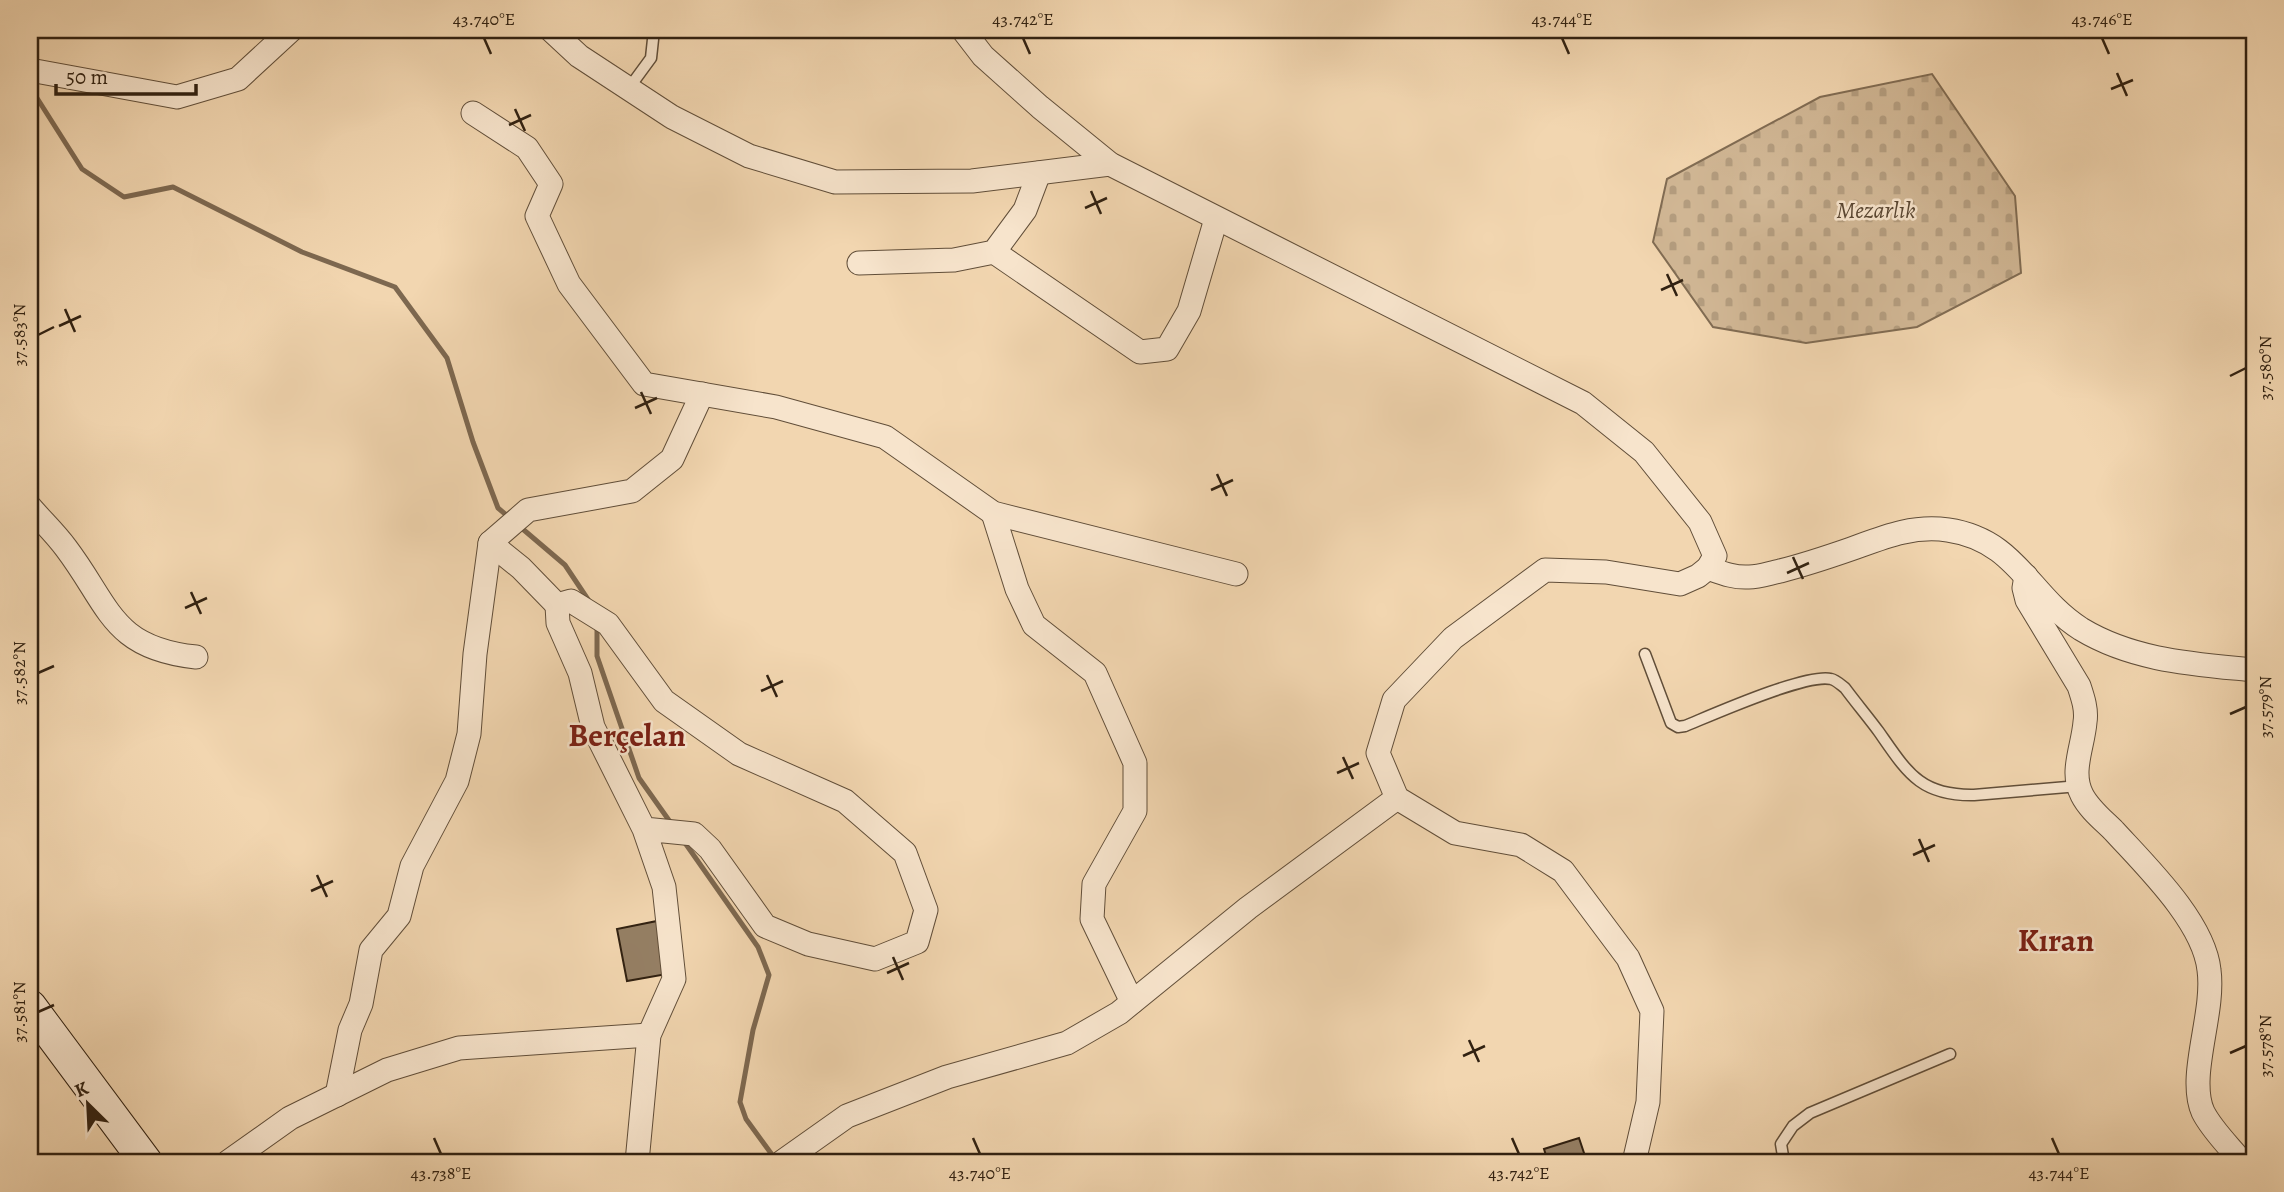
<svg xmlns="http://www.w3.org/2000/svg" width="2284" height="1192" viewBox="0 0 2284 1192" font-family="Alegreya,serif">
<style>
.cemetery{fill:url(#cemetery-stones);stroke:#816c53;stroke-width:2}
.lines{fill:none;stroke-linecap:round;stroke-linejoin:round}
.stream{stroke:#7d6850;stroke-width:5}
.building{fill:#957f64;stroke:#312111;stroke-width:2}
.service-casing{stroke:#614e39;stroke-width:13}
.minor-casing{stroke:#614e39;stroke-width:25}
.secondary-casing{stroke:#312111;stroke-width:34}
.service{stroke:#f7e4cc;stroke-width:10}
.minor{stroke:#f7e4cc;stroke-width:23}
.secondary{stroke:#f7e4cc;stroke-width:32}
.ticks{fill:none;stroke:#312111;stroke-width:2.5}
.labels{text-anchor:middle;stroke-width:5;stroke-linejoin:round;paint-order:stroke}
.park-label{font-size:24px;font-style:italic;fill:#594632;stroke:#f7e4cc}
.district-label{font-size:32px;font-weight:bold;fill:#7a1f14;stroke:#f7e4cc}
.neatline{fill:none;stroke:#312111;stroke-width:2.5}
.ticks-label{font-size:18px;text-anchor:middle;fill:#312111}
</style>
<defs>
<pattern id="cemetery-stones" width="16" height="16" patternUnits="userSpaceOnUse" patternTransform="scale(1.75)"><rect width="16" height="16" fill="#d1b795"/><path d="M2 7V4a2 2 0 0 1 4 0v3zM10 15v-3a2 2 0 0 1 4 0v3z" fill="#b49d7f"/></pattern>
</defs>
<rect width="100%" height="100%" fill="#f2d6b0"/>
<filter id="stains"><feTurbulence type="fractalNoise" baseFrequency=".00286" numOctaves="4"/><feColorMatrix values="0 0 0 0 .2 0 0 0 0 .09 0 0 0 0 .02 0 0 0 .5 -.17"/></filter>
<radialGradient id="worn" r=".72"><stop offset=".6" stop-color="#630" stop-opacity="0"/><stop offset="1" stop-color="#630" stop-opacity=".3"/></radialGradient>
<path class="cemetery" d="M1932,74L2015,196L2021,273L1917,327L1806,343L1713,327L1653,242L1667,179L1820,97Z"/>
<g class="lines">
<g class="stream">
<path d="M30,87L82,169L124,197L173,187L302,252L395,287L447,358L473,442L498,508L510,518"/>
<path d="M518,525L565,565L589,601"/>
<path d="M597,626V656L639,778L673,826"/>
<path d="M683,840L758,947L769,975L753,1030L740,1102L746,1119L773,1156L778,1159"/>
</g>
</g>
<g class="building">
<path d="M657,921L667,974L627,981L617,929Z"/>
<path d="M1579,1138L1587,1162H1548L1544,1149Z"/>
</g>
<g class="lines">
<g class="service-casing">
<g id="service">
<path d="M629,88L651,58L654,30"/>
<path d="M1645,654L1671,723L1678,727L1685,726C1712,715 1806,673 1831,679C1836,680 1841,685 1845,688C1856,703 1868,717 1879,732C1907,772 1920,796 1974,795L2079,786"/>
<path d="M1784,1162L1781,1144L1793,1126L1810,1113L1950,1054"/>
</g>
</g>
<g class="minor-casing">
<g id="minor">
<path d="M551,30L579,56L672,117L749,156L835,182L972,181L1110,164"/>
<path d="M963,30L983,56L1040,107L1110,164L1583,403L1644,452L1700,522L1715,556L1708,568L1698,576L1680,584L1606,572L1545,570L1453,638L1394,700L1378,753L1397,798L1455,833L1521,845L1563,871L1628,958L1652,1011L1648,1102L1634,1162"/>
<path d="M30,70L177,97L238,79L291,30"/>
<path d="M473,113L527,148L551,184L537,216L569,284L644,384L776,407L885,437L993,513L1236,574"/>
<path d="M994,252L1140,352L1167,349L1189,311L1216,219"/>
<path d="M859,263L954,260L994,252L1025,210L1039,173"/>
<path d="M30,507C42,521 55,533 66,548C110,606 111,648 196,657"/>
<path d="M993,513L1017,589L1034,625L1095,673L1135,763V811L1094,884L1092,919L1132,1002"/>
<path d="M490,543L521,568L557,605"/>
<path d="M1708,568C1722,573 1734,578 1749,577C1759,577 1770,573 1780,571C1804,565 1828,557 1851,549C1884,537 1912,525 1948,530C2017,540 2029,596 2081,629C2134,661 2194,664 2254,670"/>
<path d="M2026,576L2024,588L2027,600L2079,686C2083,698 2087,710 2085,722C2083,747 2070,772 2082,795C2089,809 2103,820 2114,831C2146,866 2204,922 2209,970C2215,1014 2187,1076 2203,1112C2212,1130 2229,1146 2242,1162"/>
<path d="M337,1095L350,1030L361,1004L371,950L399,916L412,866L457,781L469,734L475,654L490,543L528,510L632,491L672,459L702,394"/>
<path d="M228,1162L290,1118L387,1070L459,1048L649,1035"/>
<path d="M637,1162L649,1035L674,979L664,887L644,829L593,727L580,673L558,623L557,605L571,601L608,624L664,701L739,754L845,801L905,853L926,910L917,942L875,959L808,944L765,926L710,849L694,834L644,829"/>
<path d="M782,1162L847,1116L947,1077L1067,1043L1119,1013L1248,908L1397,798"/>
</g>
</g>
<g class="secondary-casing">
<path id="secondary" d="M30,1006L146,1162"/>
</g>
<use href="#service" class="service"/>
<use href="#minor" class="minor"/>
<use href="#secondary" class="secondary"/>
</g>
<path class="ticks" d="M484,38L491,54M1023,38L1030,54M1562,38L1569,54M2102,38L2109,54M2117,73L2127,96M2111,89L2133,80M515,109L525,131M509,125L531,115M1091,191L1101,214M1085,208L1107,198M1667,274L1677,296M1661,290L1683,280M65,309L75,332M59,326L81,316M38,335L54,327M2230,376L2246,368M641,392L651,414M635,408L657,398M1217,474L1227,496M1211,490L1233,480M1793,557L1803,579M1787,573L1809,563M191,592L201,614M185,608L207,598M38,673L54,666M767,675L777,697M761,691L783,681M2230,714L2246,707M1343,757L1353,779M1337,773L1359,763M1919,839L1929,862M1913,855L1935,845M317,875L327,897M311,891L333,881M893,957L903,980M887,973L909,963M38,1012L54,1005M1469,1040L1479,1062M2230,1053L2246,1046M1463,1056L1485,1046M434,1138L441,1154M973,1138L980,1154M1512,1138L1519,1154M2052,1138L2059,1154"/>
<g class="labels">
<g class="park-label">
<text x="1876" y="218">Mezarlık</text>
</g>
<g class="district-label">
<text x="627" y="746">Berçelan</text>
<text x="2056" y="951">Kıran</text>
</g>
</g>
<rect width="2284" height="1192" fill="none" stroke="#f2d6b0" stroke-width="77"/>
<g transform="translate(88 1104) rotate(336)" stroke="#f7e4cc" stroke-width="5" paint-order="stroke">
<path d="M0-5L12 26L0 18L-12 26Z" fill="#312111"/>
<text y="-10" font-size="19" font-weight="bold" text-anchor="middle" fill="#312111">K</text>
</g>
<path d="M56 84v10h140v-10" fill="none" stroke="#312111" stroke-width="3.5"/>
<text x="66" y="84" font-size="21" fill="#312111" stroke="#f7e4cc" stroke-width="5" paint-order="stroke">50 m</text>
<rect x="38" y="38" width="2208" height="1116" class="neatline"/>
<g class="ticks-label">
<text x="484" y="25">43.740°E</text>
<text x="1023" y="25">43.742°E</text>
<text x="1562" y="25">43.744°E</text>
<text x="2102" y="25">43.746°E</text>
<text transform="translate(19 335) rotate(-90)" y="6">37.583°N</text>
<text transform="translate(2265 368) rotate(-90)" y="6">37.580°N</text>
<text transform="translate(19 673) rotate(-90)" y="6">37.582°N</text>
<text transform="translate(2265 707) rotate(-90)" y="6">37.579°N</text>
<text transform="translate(19 1012) rotate(-90)" y="6">37.581°N</text>
<text transform="translate(2265 1046) rotate(-90)" y="6">37.578°N</text>
<text x="441" y="1179">43.738°E</text>
<text x="980" y="1179">43.740°E</text>
<text x="1519" y="1179">43.742°E</text>
<text x="2059" y="1179">43.744°E</text>
</g>
<rect width="100%" height="100%" filter="url(#stains)"/>
<rect width="100%" height="100%" fill="url(#worn)"/>
</svg>
